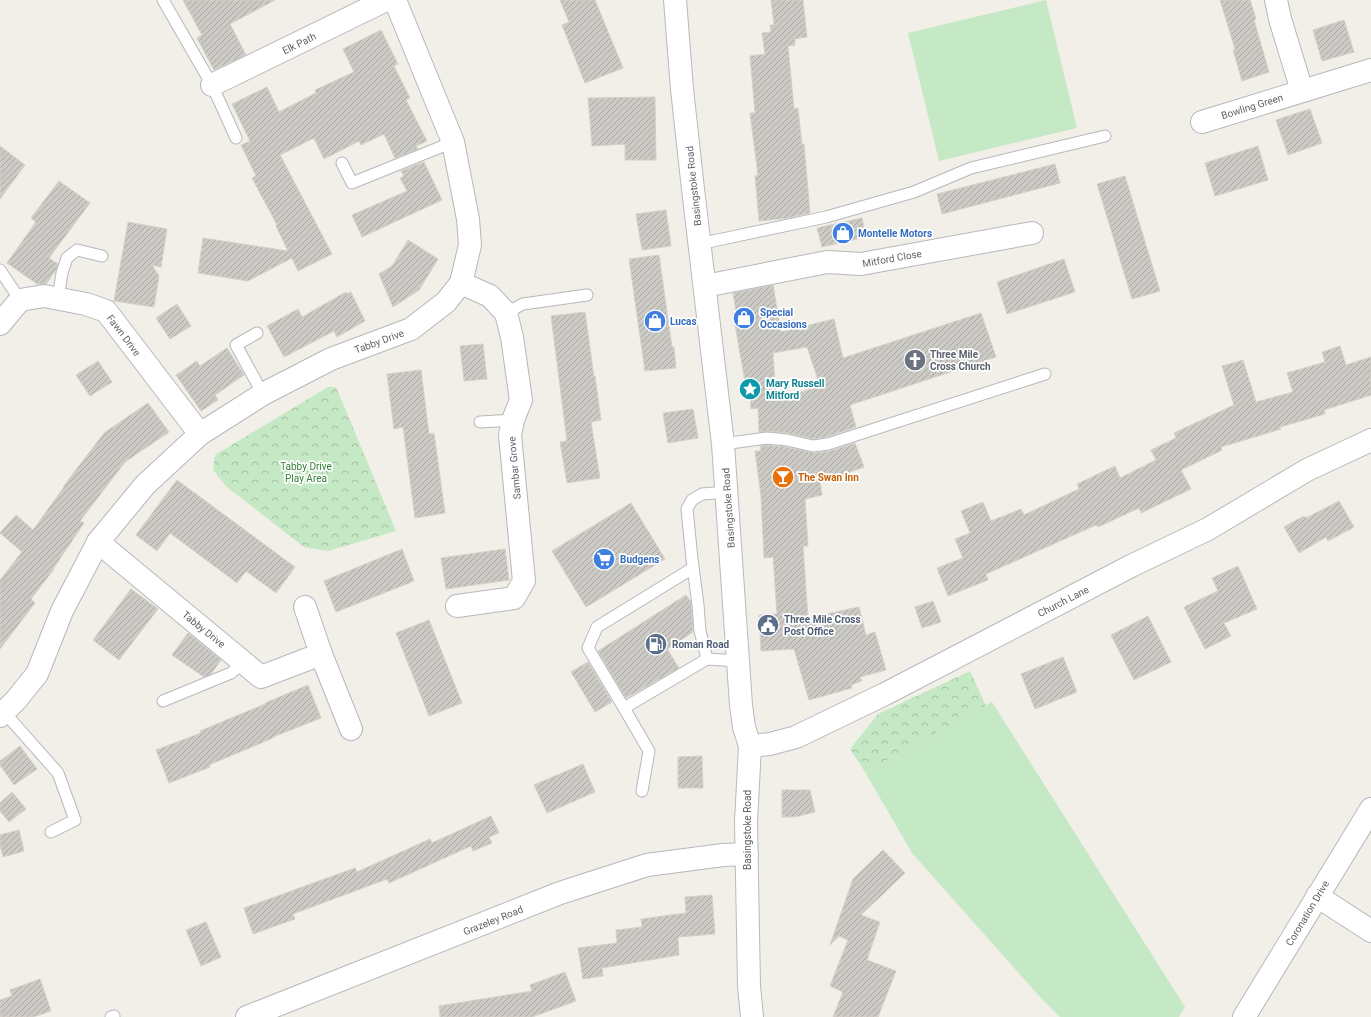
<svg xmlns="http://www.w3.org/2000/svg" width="1371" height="1017" viewBox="0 0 1371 1017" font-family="Roboto,sans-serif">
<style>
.forest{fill:url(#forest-crowns)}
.garden{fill:#c5e8c5}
.building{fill:url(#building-hatch);stroke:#d6d1c6;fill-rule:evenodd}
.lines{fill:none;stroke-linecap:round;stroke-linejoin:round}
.lane-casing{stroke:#b5b8bc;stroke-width:13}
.street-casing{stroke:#b5b8bc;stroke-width:24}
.secondary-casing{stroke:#b6babf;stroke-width:24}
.lane{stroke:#fff;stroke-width:11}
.street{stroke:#fff;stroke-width:22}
.secondary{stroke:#fff;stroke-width:22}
.labels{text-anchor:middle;stroke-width:3.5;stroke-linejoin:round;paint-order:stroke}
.street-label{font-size:10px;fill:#5f6368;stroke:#fff}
.shop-label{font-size:10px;font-weight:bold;fill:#366cbe;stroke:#fff;text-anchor:start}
.worship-label{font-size:10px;font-weight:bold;fill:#5b616d;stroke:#fff;text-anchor:start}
.culture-label{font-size:10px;font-weight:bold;fill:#0d838f;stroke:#fff;text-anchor:start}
.park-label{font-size:10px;fill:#348238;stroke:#fff}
.food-label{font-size:10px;font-weight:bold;fill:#c56008;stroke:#fff;text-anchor:start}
.service-label{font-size:10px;font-weight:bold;fill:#4e5e75;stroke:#fff;text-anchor:start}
</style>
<defs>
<pattern id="forest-crowns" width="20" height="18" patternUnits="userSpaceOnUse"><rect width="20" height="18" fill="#c5e8c5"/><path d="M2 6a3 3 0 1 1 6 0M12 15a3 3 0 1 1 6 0" fill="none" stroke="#a3c0a4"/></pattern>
<pattern id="building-hatch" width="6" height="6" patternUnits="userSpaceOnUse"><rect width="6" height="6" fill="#cccac5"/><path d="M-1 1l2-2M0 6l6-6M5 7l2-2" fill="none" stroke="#a9a8a4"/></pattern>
</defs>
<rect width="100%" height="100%" fill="#f1efe8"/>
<g class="forest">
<path d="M328,387H336L396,531L328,551L304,547L227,487L213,470L215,455Z"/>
<path d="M970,671L986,706L865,772L850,749L878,714Z"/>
</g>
<g class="garden">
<path d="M1046,0L1077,128L939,161L908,33Z"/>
<path d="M992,702L1185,1007L1179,1017H1060L1041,998L912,853L865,772Z"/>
</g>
<g class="building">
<path d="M183,0H275L230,24L246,55L214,70L197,38L202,35Z"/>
<path d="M560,0H595L623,68L585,83L562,25L569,22Z"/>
<path d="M771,0H803L807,37L795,39V45L788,46L794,109L798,108L802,145L804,144L810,213L788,218L759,221L755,176L758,175L750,113H755L750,56L765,54L762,33L771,32L770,25H774Z"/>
<path d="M1220,0H1250L1256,19L1254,20L1269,72L1242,81L1233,50L1235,49Z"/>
<path d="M1344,20L1354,52L1322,61L1313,30Z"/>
<path d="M381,30L398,64L394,66L410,98L406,100L427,141L416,146L418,149L395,158L384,134L361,145L359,141L324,159L314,138L280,155L332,254L298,271L292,258L248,281L198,273L203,238L288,251L276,226L277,225L252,178L256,176L241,145L250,141L232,104L267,87L279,112L316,93L315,90L354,72L343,49Z"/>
<path d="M655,97L656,160H625V144L592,146L588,98Z"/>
<path d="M1310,109L1322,143L1288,155L1276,120Z"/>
<path d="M0,146L25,165L0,199Z"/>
<path d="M1258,146L1268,180L1215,196L1205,163Z"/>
<path d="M424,162L442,200L362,237L352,215L407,191L400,178L404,176L401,171Z"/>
<path d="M1055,164L1060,183L942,214L937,194Z"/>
<path d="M1125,176L1160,291L1132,299L1097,184Z"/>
<path d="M59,181L90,203L49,258L58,264L56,270L46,284H37L7,263L36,222L31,218Z"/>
<path d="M666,210L671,246L642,250L636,214Z"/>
<path d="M862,218L866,237L822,247L817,228Z"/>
<path d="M128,222L167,229L161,267L152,265L159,276L154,307L114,301Z"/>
<path d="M408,240L438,259L419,290L393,307L379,274L392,266Z"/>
<path d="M659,255L672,347H674L676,368L645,371L629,259Z"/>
<path d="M1064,259L1075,292L1007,314L997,282Z"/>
<path d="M773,285L781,332L834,319L843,358L981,313L996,357L850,405L856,427L826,437L813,439L788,433L768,431L759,432L758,408L751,409L749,382H745L733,313L736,312L733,293ZM807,347L820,386L776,400L773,353Z"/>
<path d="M346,292L347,294L351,292L365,321L337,337L334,331L284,357L267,326L298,309L302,317Z"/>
<path d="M177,304L191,326L170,339L156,318Z"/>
<path d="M585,312L594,377L595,376L601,420L591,422L600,478L567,483L560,442L567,441L551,316Z"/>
<path d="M483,344L487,379L464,381L460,346Z"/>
<path d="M1340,346L1346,365L1371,357V395L1324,410L1325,414L1280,427L1281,429L1221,447L1222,450L1181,470L1191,489L1141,513L1139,508L1098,527L1096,525L986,574L988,580L948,596L937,568L963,558L955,539L970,533L961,511L983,502L991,521L1021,509L1024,515L1079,489L1077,484L1115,466L1120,478L1156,460L1151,450L1176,438L1174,433L1234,405L1222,366L1243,360L1256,402L1293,392L1287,373L1325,362L1322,352Z"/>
<path d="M227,348L244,375L215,395L218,400L201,411L176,375L197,361L200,366Z"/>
<path d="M98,361L112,382L90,396L76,375Z"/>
<path d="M421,370L429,434L434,433L445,513L415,518L403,427L394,429L387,374Z"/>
<path d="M148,403L169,432L125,462L80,521L84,523L53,569H54L31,599L35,603L0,649V580L22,552L0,533L16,515L33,530L64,487H63L104,433Z"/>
<path d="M693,409L698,438L668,443L663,413Z"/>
<path d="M855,443L864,467L842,475V477L820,482L822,495L805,499L808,546H803L808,618L859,607L866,635L875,632L886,670L860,677L862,681L851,685L852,688L809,700L794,649L761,651L759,615L777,614L773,557L764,558L761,496L755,451H761L760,446L767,445L786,447L814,453L830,451Z"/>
<path d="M177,480L295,567L276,593L246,571L237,583L170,533L157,551L136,535Z"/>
<path d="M1339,501L1354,527L1328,541L1326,537L1299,553L1284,527L1304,516L1306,518Z"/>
<path d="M631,503L665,559L586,607L552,551Z"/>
<path d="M402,549L414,581L336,612L324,581Z"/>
<path d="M505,549L509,580L446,589L441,558Z"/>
<path d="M1238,566L1257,609L1224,623L1231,636L1205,649L1184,607L1218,591L1212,578Z"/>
<path d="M131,589L158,609L119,660L93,640Z"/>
<path d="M686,595L691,602L693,632L667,649L679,668L626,698L598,651Z"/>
<path d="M933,601L941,622L922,628L915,607Z"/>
<path d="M1148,616L1171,662L1134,680L1111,635Z"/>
<path d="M429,620L462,703L429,716L396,633Z"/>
<path d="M188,633L221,660L211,674L204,677L172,655Z"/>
<path d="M1063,657L1077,692L1035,709L1021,674Z"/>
<path d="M588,662L612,702L595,712L571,672Z"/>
<path d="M308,685L321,718L273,737V738L209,765L210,767L169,783L156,750L201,733L200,731L265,704V703Z"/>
<path d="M20,746L37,769L14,785L0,765V761Z"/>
<path d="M702,756L703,788H678V757Z"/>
<path d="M583,764L595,792L547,813L534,785Z"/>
<path d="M782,790H810L815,812L795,817H782Z"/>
<path d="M12,792L26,809L9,822L0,811V803Z"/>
<path d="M491,816L499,833L489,837L492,843L473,851L471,846L389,883L387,879L293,914L295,919L253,934L244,908L355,868L357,872L430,839L432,843Z"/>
<path d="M19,830L24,851L3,857L0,845V835Z"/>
<path d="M883,850L905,873L861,915L880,922L867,960L896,971L878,1017H833L843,992L830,986L848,940L839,936L830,945L853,879Z"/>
<path d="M712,895L715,934L678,937L679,955L602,968L603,976L583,979L578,948L617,943L616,930L642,927L641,919L686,913L685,897Z"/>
<path d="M206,922L221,957L201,966L186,930Z"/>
<path d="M565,972L576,1001L532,1017H440L439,1006L532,991L530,985Z"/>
<path d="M40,979L51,1011L33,1017H0V1000L12,996L10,990Z"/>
</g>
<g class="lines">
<g class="lane-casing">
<g id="lane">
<path d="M163,0L212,85L236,138"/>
<path d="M342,163L352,183L453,142"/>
<path d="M699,244L826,217L914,192L971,168L1105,136"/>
<path d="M0,270L20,300"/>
<path d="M58,299L62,273L67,258L77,250L102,256"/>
<path d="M506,313L523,304L587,295"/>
<path d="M257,333L236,345L263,394"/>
<path d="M480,422L513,420"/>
<path d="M723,444L767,438L787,440L813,446L828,444L1045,374"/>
<path d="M693,568L597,627L588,648L624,708L707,659L738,661"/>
<path d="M707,659L700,631L698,605L692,559L687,509L692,500L702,494L727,492"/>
<path d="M163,701L231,673L244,662"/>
<path d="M624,708L649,751L642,791"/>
<path d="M4,712L58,773L75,820L51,832"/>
<path d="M111,1017L114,1016"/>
</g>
</g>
<g class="street-casing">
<g id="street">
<path d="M1276,0L1280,19L1302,91"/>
<path d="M212,85L386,0"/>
<path d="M1202,122L1371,70"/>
<path d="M705,286L827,262L861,264L1032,233"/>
<path d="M0,324L20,300L44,296L86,304L106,311L200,434"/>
<path d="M98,542L261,677L321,654"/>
<path d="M457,606L514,598L524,581L510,435L513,420L521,400L512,337L506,313L490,296L461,283"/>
<path d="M305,607L321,654L351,729"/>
<path d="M0,716L16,700L37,674L62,611L98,542L145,485L200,434L263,394L331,359L411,329L446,302L461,283L470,245L468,219L453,142L395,0"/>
<path d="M750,746L770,744L796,737L885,694L1131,566L1208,529L1307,470L1371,440"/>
<path d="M1317,896L1371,931"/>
<path d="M247,1017L560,893L647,865L723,855L747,854"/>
<path d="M1244,1017L1371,809"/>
</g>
</g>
<g class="secondary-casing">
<path id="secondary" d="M675,0L682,89L693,189L723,444L741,705L744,727L750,746L746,822L749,986L752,1017"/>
</g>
<use href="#lane" class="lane"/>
<use href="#street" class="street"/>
<use href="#secondary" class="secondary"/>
</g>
<defs>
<g id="shop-disc" transform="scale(1.15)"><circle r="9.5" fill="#3f7fe0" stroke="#fff"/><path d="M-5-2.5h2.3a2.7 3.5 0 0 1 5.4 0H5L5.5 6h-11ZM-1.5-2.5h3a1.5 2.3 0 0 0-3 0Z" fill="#fff"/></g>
<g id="church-disc" transform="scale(1.15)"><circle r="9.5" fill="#6b7280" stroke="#fff"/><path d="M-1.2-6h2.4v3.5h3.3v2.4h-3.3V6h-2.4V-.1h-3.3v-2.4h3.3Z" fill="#fff"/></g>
<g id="sight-disc" transform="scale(1.15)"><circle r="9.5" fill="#0f9aa8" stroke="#fff"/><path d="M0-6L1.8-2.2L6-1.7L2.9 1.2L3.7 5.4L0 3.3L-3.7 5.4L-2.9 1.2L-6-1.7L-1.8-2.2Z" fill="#fff"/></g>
<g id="bar-disc" transform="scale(1.15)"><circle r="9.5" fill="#e8710a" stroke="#fff"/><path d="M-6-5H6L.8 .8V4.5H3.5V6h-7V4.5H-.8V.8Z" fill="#fff"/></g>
<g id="supermarket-disc" transform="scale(1.15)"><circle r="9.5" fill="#3f7fe0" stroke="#fff"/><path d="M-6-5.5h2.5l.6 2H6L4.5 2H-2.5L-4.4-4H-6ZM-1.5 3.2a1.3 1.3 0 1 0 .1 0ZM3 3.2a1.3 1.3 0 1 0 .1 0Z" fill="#fff"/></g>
<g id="civic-disc" transform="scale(1.15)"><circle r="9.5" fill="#5c6f8a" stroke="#fff"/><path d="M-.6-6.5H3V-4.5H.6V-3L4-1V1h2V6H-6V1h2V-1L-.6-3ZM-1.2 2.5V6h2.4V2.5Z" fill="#fff"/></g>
<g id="fuel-disc" transform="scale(1.15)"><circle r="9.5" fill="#5c6f8a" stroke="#fff"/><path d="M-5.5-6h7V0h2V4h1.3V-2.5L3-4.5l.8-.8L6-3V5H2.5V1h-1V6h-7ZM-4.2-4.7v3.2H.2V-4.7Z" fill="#fff"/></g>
</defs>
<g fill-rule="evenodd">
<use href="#shop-disc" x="843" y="233"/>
<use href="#shop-disc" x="744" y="318"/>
<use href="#shop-disc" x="655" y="321"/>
<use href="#church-disc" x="915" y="360"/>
<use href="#sight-disc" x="750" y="389"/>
<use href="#bar-disc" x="783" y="477"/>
<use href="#supermarket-disc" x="604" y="559"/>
<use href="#civic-disc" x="768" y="625"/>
<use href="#fuel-disc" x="656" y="644"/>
</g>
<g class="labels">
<g class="street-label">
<text transform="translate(299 43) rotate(-26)" y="4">Elk Path</text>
<text transform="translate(1252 106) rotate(-17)" y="4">Bowling Green</text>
<text transform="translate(693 186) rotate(-96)" y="4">Basingstoke Road</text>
<text transform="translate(892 258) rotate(-10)" y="4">Mitford Close</text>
<text transform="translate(124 335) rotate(53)" y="4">Fawn Drive</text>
<text transform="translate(379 341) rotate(-20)" y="4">Tabby Drive</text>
<text transform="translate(514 468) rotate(-95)" y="4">Sambar Grove</text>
<text transform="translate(728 508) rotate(-94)" y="4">Basingstoke Road</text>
<text transform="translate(1063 601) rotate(-27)" y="4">Church Lane</text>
<text transform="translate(204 629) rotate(39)" y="4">Tabby Drive</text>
<text transform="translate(747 830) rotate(-90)" y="4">Basingstoke Road</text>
<text transform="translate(1307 913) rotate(-59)" y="4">Coronation Drive</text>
<text transform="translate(493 920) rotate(-22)" y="4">Grazeley Road</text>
</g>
<g class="shop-label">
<text x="858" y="237">Montelle Motors</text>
<text x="760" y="316">Special<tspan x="760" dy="12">Occasions</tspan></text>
<text x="670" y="325">Lucas</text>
<text x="620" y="563">Budgens</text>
</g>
<g class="worship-label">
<text x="930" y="358">Three Mile<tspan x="930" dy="12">Cross Church</tspan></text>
</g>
<g class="culture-label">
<text x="766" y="387">Mary Russell<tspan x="766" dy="12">Mitford</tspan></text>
</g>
<g class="park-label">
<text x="306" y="470">Tabby Drive<tspan x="306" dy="12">Play Area</tspan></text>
</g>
<g class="food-label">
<text x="798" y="481">The Swan Inn</text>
</g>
<g class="service-label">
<text x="784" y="623">Three Mile Cross<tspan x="784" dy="12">Post Office</tspan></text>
<text x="672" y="648">Roman Road</text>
</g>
</g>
</svg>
